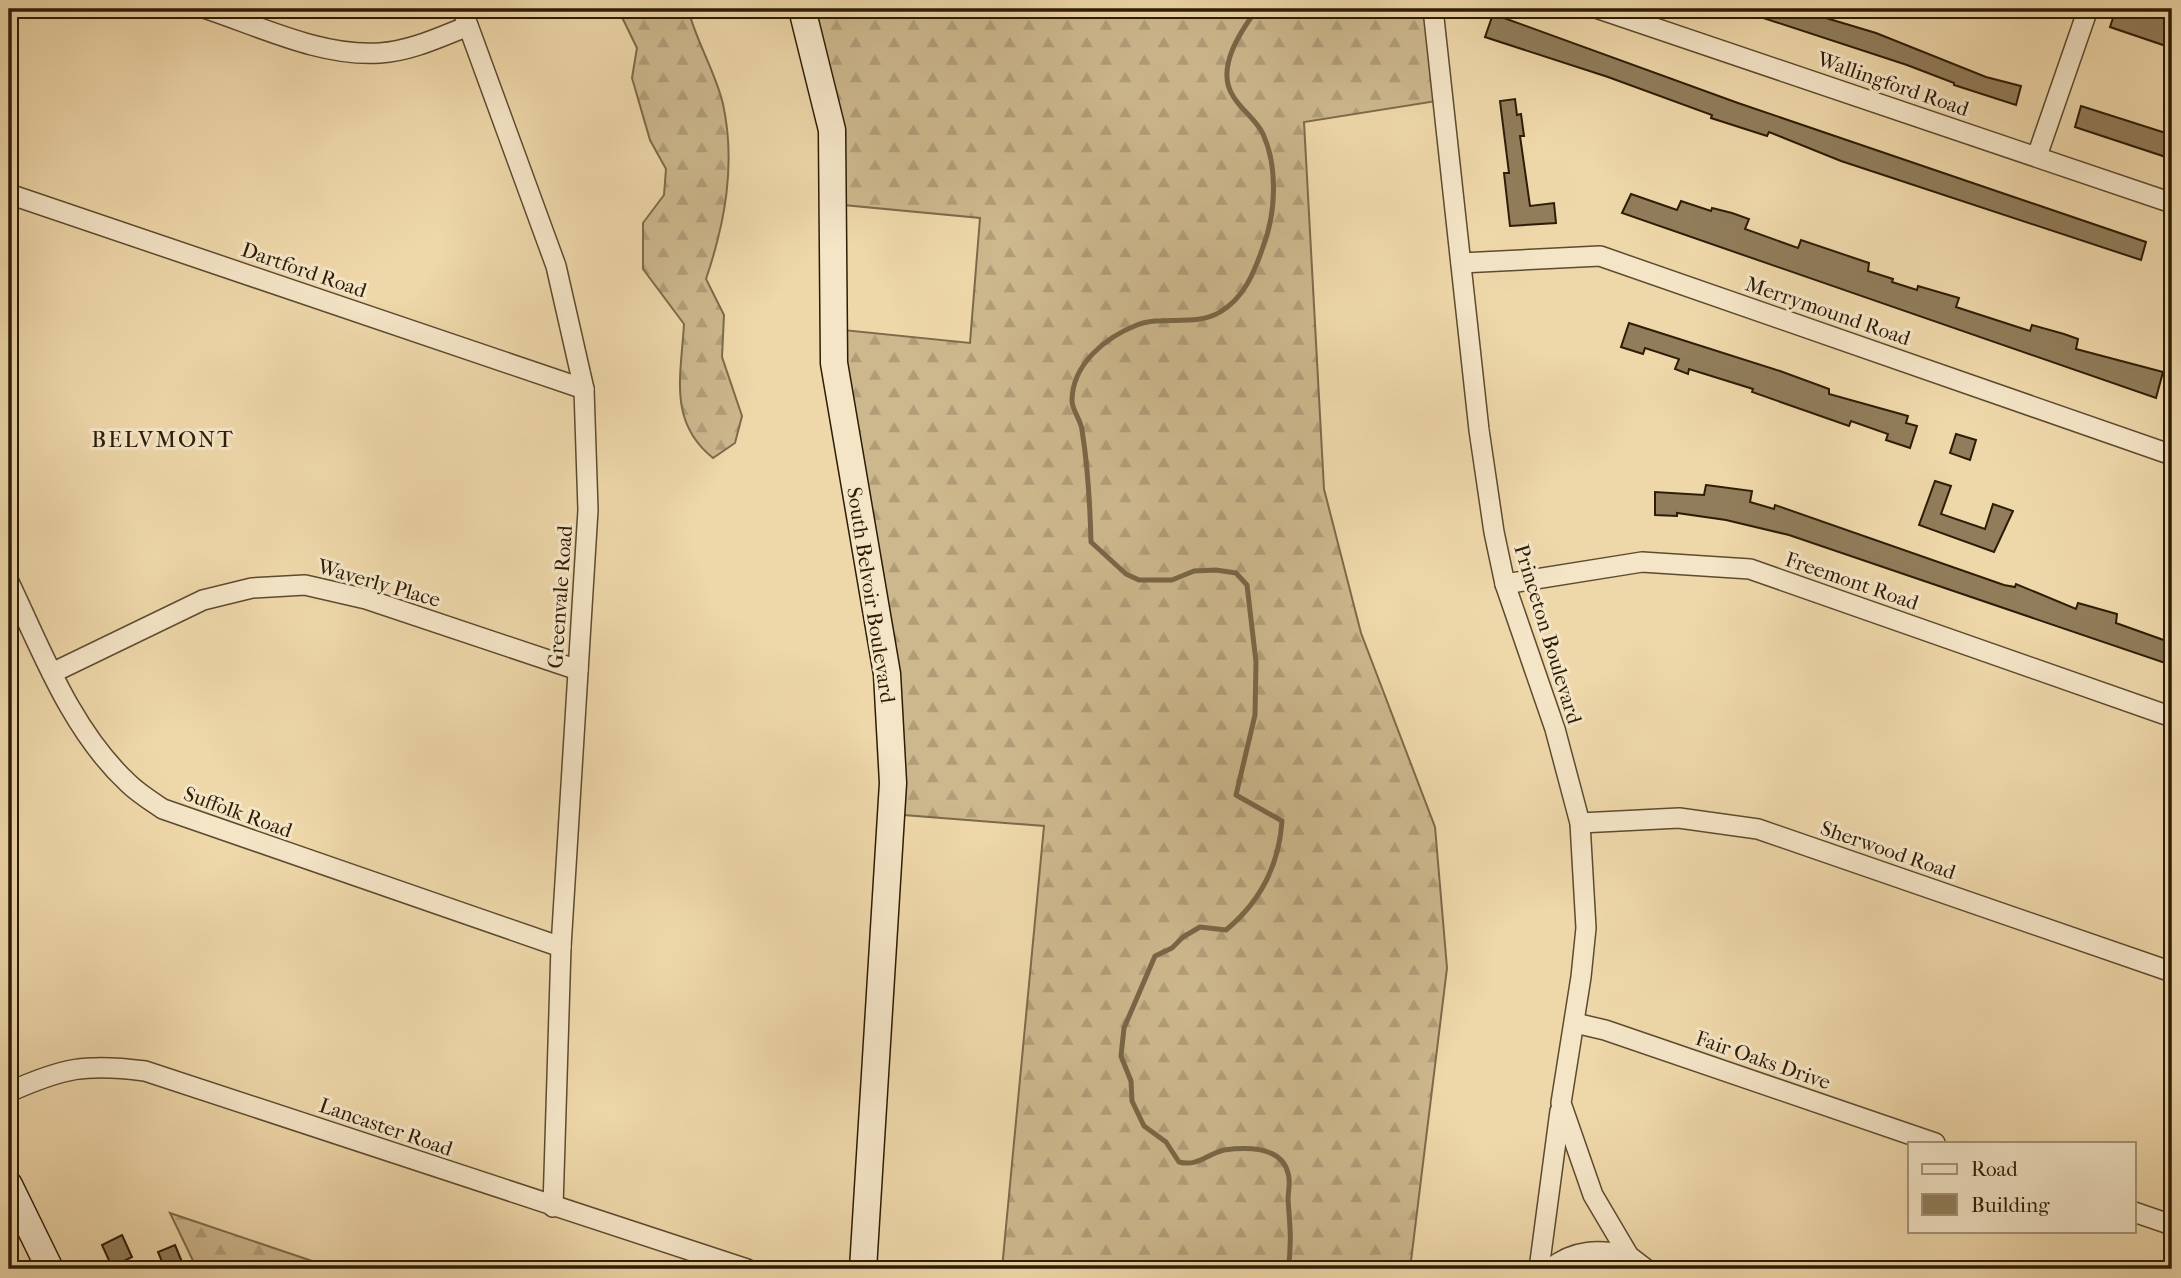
<svg xmlns="http://www.w3.org/2000/svg" width="2181" height="1278" viewBox="0 0 2181 1278" font-family="'IM FELL French Canon',serif">
<style>
.forest{fill:url(#forest-firs);stroke:#7d6a4a;stroke-width:2}
.lines{fill:none;stroke-linecap:round;stroke-linejoin:round}
.stream{stroke:#796647;stroke-width:5}
.building{fill:#917d5b;stroke:#2d1c06;stroke-width:2}
.street-casing{stroke:#5d4b2f;stroke-width:22}
.secondary-casing{stroke:#2d1c06;stroke-width:29}
.street{stroke:#f4e5c7;stroke-width:19}
.secondary{stroke:#f4e5c7;stroke-width:26}
.labels{text-anchor:middle;stroke-width:6;stroke-linejoin:round;paint-order:stroke}
.street-label{font-size:21px;fill:#2d1c06;stroke:#f4e5c7}
.neighbourhood-label{font-size:23px;letter-spacing:2px;fill:#2d1c06;stroke:#f4e5c7}
</style>
<defs>
<pattern id="forest-firs" width="22" height="20" patternUnits="userSpaceOnUse" patternTransform="scale(1.75)"><rect width="22" height="20" fill="#cdb78d"/><path d="M5 1l3.5 6h-7zM16 11l3.5 6h-7z" fill="#b09d78"/></pattern>
</defs>
<rect width="100%" height="100%" fill="#eed7a9"/>
<filter id="stains"><feTurbulence type="fractalNoise" baseFrequency=".00286" numOctaves="4"/><feColorMatrix values="0 0 0 0 .2 0 0 0 0 .09 0 0 0 0 .02 0 0 0 .5 -.17"/></filter>
<radialGradient id="worn" r=".72"><stop offset=".6" stop-color="#630" stop-opacity="0"/><stop offset="1" stop-color="#630" stop-opacity=".3"/></radialGradient>
<g class="forest">
<path d="M618,9H688C696,41 716,73 723,104C736,164 725,223 706,279L724,315L722,357L742,416L735,443L713,458C668,422 681,376 684,324L643,269V223L664,195L666,169L650,140L632,78L637,48Z"/>
<path d="M802,9H1433L1443,100L1304,122L1324,489L1361,633L1435,827L1447,968L1410,1269H1002L1044,826L891,814L834,329L970,343L980,218L833,204Z"/>
<path d="M170,1213L336,1269H197Z"/>
</g>
<g class="lines">
<path class="stream" d="M1257,9C1241,31 1215,68 1233,96C1241,110 1256,119 1263,134C1278,167 1276,213 1263,247C1254,273 1244,298 1220,312C1196,327 1162,315 1137,325C1106,337 1072,364 1072,401C1072,410 1081,420 1082,430C1088,467 1090,504 1091,542L1126,574L1139,580H1172L1194,571L1216,570L1236,573L1247,585L1256,662L1255,715L1236,795L1282,821C1279,865 1260,902 1226,930L1200,927L1183,937L1172,948L1155,956L1124,1028L1121,1056L1131,1081L1132,1101L1144,1126L1166,1142L1179,1162C1198,1167 1207,1154 1224,1150C1247,1147 1281,1146 1288,1173C1291,1181 1288,1191 1288,1200C1290,1224 1292,1245 1288,1269"/>
</g>
<g class="building">
<path d="M1745,9H1796L1876,33L1986,77L2021,86L2016,105L1954,85V83L1907,65L1745,12Z"/>
<path d="M2116,9H2147L2172,16V48L2110,27Z"/>
<path d="M1493,14L1738,103L2146,242L2141,260L1841,161L1769,132L1767,136L1711,118L1712,115L1608,77L1485,37Z"/>
<path d="M1515,99L1517,115L1521,114L1524,136H1520L1530,206L1554,203L1556,223L1510,226L1504,173H1509L1500,101Z"/>
<path d="M2081,106L2172,135V159L2075,127Z"/>
<path d="M1631,194L1677,210L1681,201L1711,211L1712,208L1732,213L1749,219L1745,229L1798,248L1801,240L1869,263L1868,271L1893,279L1892,282L1917,290L1918,286L1959,298L1956,307L2030,331L2032,325L2064,334L2078,339L2076,349L2163,372L2156,398L1622,213Z"/>
<path d="M1629,323L1780,371L1829,389V394L1908,416L1906,423L1917,426L1910,448L1886,440L1888,434L1851,421L1849,426L1752,392L1753,389L1689,369L1688,374L1675,369L1679,359L1645,348L1643,354L1621,347Z"/>
<path d="M1956,434L1976,440L1970,460L1950,453Z"/>
<path d="M1935,481L1951,486L1941,514L1985,529L1993,504L2013,511L1994,552L1919,525Z"/>
<path d="M1706,485L1752,491L1750,502L1774,509L1775,505L2004,585L2015,587L2016,584L2076,609L2078,603L2117,614L2116,623L2172,643L2168,664L1789,535L1726,520L1677,513V516L1655,515V492L1704,495Z"/>
<path d="M122,1235L132,1257L112,1267L102,1245Z"/>
<path d="M175,1245L182,1262L165,1269L158,1252Z"/>
</g>
<g class="lines">
<g class="street-casing">
<g id="street">
<path d="M207,9C261,27 322,57 380,53C411,51 440,37 468,26"/>
<path d="M462,9L556,266L584,389L588,510L561,947L553,1207"/>
<path d="M1433,9L1479,430L1494,532L1505,584L1555,729L1580,823L1586,928L1581,977L1561,1103L1593,1195L1629,1256L1646,1269"/>
<path d="M1599,9L2172,203"/>
<path d="M2037,156L2088,9"/>
<path d="M9,194L584,389"/>
<path d="M1461,263L1600,256L2172,455"/>
<path d="M9,582C42,651 71,730 128,783C138,793 151,801 163,809L561,947"/>
<path d="M1505,584L1642,562L1750,569L2172,717"/>
<path d="M52,673L203,600L252,588L305,585L366,599L578,670"/>
<path d="M1580,823L1679,818L1758,829L2172,972"/>
<path d="M1575,1023L1605,1030L1935,1143"/>
<path d="M9,1092C63,1068 86,1063 145,1071L747,1269"/>
<path d="M2134,1212L2172,1225"/>
<path d="M1539,1269L1560,1111"/>
<path d="M1550,1269C1574,1249 1600,1249 1629,1256"/>
</g>
</g>
<g class="secondary-casing">
<g id="secondary">
<path d="M802,9L832,130L834,363L887,674L893,783L863,1269"/>
<path d="M9,1185L50,1269"/>
</g>
</g>
<use href="#street" class="street"/>
<use href="#secondary" class="secondary"/>
</g>
<g class="labels">
<g class="street-label">
<text transform="translate(1893 84) rotate(19)" y="7">Wallingford Road</text>
<text transform="translate(304 270) rotate(19)" y="7">Dartford Road</text>
<text transform="translate(1828 311) rotate(19)" y="7">Merrymound Road</text>
<text transform="translate(1852 581) rotate(19)" y="7">Freemont Road</text>
<text transform="translate(379 583) rotate(16)" y="7">Waverly Place</text>
<text transform="translate(871 595) rotate(81)" y="7">South Belvoir Boulevard</text>
<text transform="translate(560 597) rotate(-86)" y="7">Greenvale Road</text>
<text transform="translate(1548 634) rotate(73)" y="7">Princeton Boulevard</text>
<text transform="translate(238 812) rotate(20)" y="7">Suffolk Road</text>
<text transform="translate(1888 850) rotate(19)" y="7">Sherwood Road</text>
<text transform="translate(1763 1060) rotate(19)" y="7">Fair Oaks Drive</text>
<text transform="translate(386 1127) rotate(19)" y="7">Lancaster Road</text>
</g>
<g class="neighbourhood-label">
<text x="163" y="447">BELVMONT</text>
</g>
</g>
<rect width="2181" height="1278" fill="none" stroke="#eed7a9" stroke-width="35"/>
<rect x="10" y="10" width="2160" height="1257" fill="none" stroke="#2d1c06" stroke-width="3.5"/>
<rect x="18" y="18" width="2146" height="1243" fill="none" stroke="#2d1c06" stroke-width="2"/>
<rect x="1908" y="1142" width="228" height="91" fill="#f4e5c7" stroke="#a4957a" stroke-width="2"/>
<rect x="1922" y="1164" width="35" height="10" fill="#f4e5c7" stroke="#a4957a" stroke-width="2"/>
<text x="1971" y="1176" font-size="21" fill="#2d1c06">Road</text>
<rect x="1922" y="1194" width="35" height="21" fill="#917d5b" stroke="#a4957a" stroke-width="2"/>
<text x="1971" y="1212" font-size="21" fill="#2d1c06">Building</text>
<rect width="100%" height="100%" filter="url(#stains)"/>
<rect width="100%" height="100%" fill="url(#worn)"/>
</svg>
